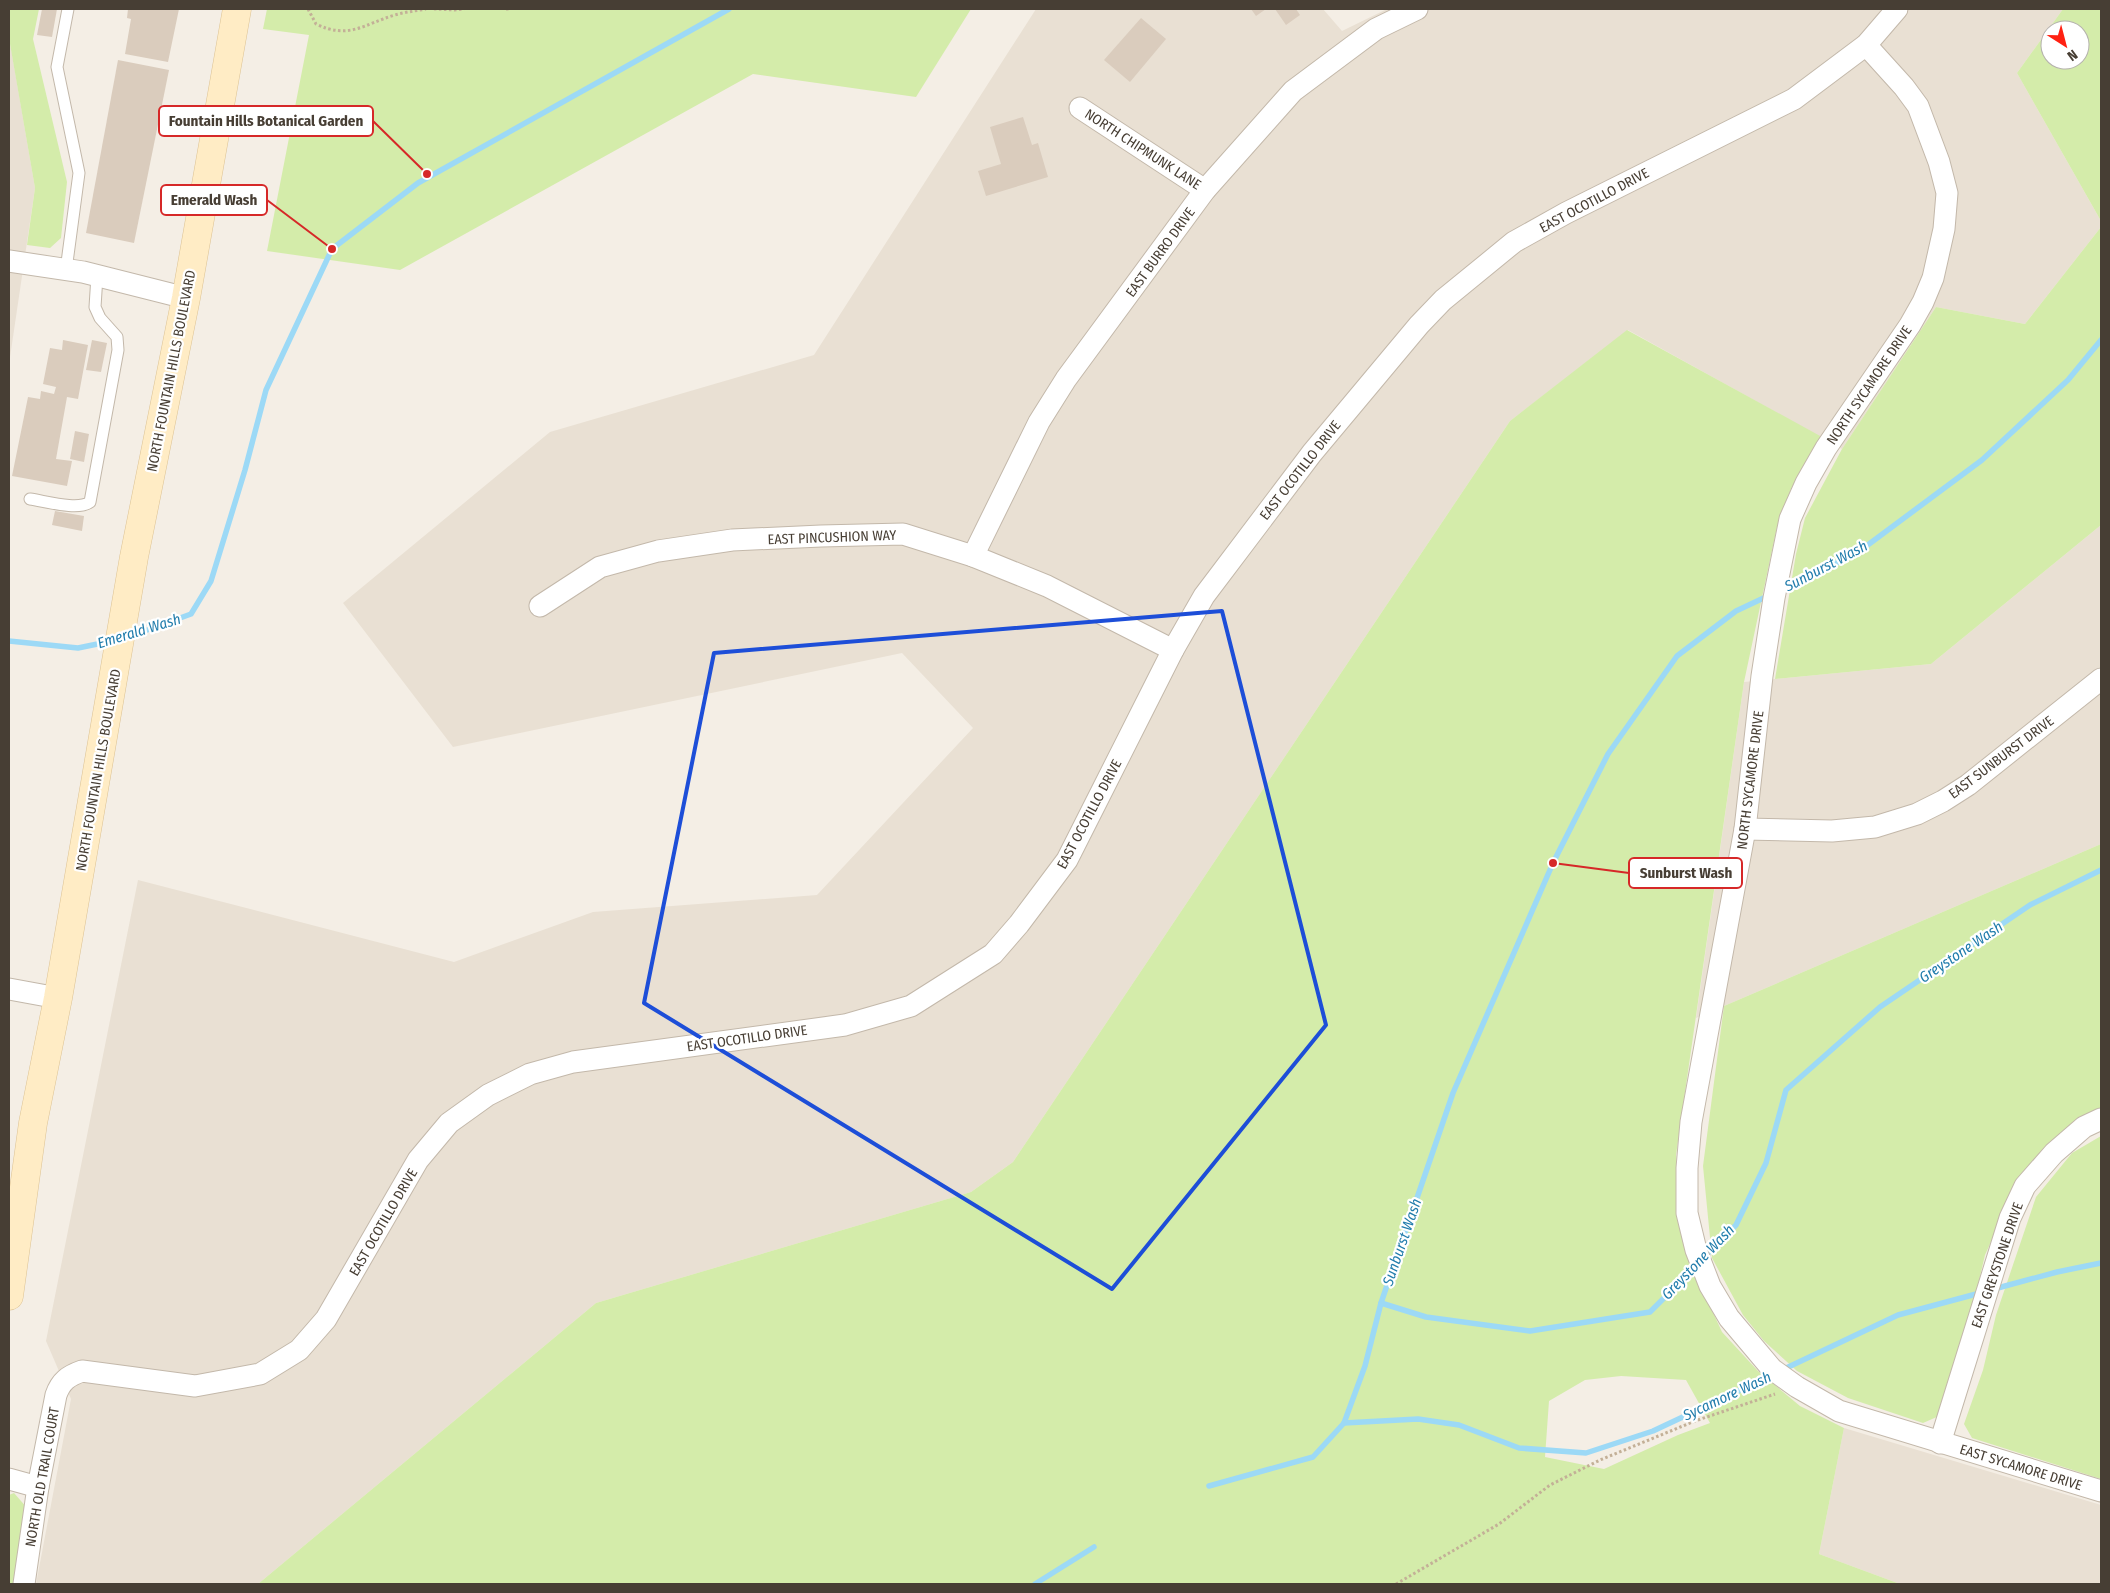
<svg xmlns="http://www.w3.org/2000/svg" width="2110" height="1593" viewBox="0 0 2110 1593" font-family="'Fira Sans Condensed',sans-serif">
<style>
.residential{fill:#e9e0d3}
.green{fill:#d4ecaa;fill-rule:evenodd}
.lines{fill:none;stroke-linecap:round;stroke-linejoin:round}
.stream{stroke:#9cd9f6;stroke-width:5.5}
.building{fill:#daccbd}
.service-casing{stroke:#c3b8aa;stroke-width:13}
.minor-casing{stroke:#c3b8aa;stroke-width:23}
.secondary-casing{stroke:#dcc293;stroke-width:29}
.path{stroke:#c3b097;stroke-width:3;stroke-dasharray:2.5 2.5;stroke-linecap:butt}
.service{stroke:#fff;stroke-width:11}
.minor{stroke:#fff;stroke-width:21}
.secondary{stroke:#ffecc5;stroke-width:28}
.marked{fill:none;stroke:#1d4ed8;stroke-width:4;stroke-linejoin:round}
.labels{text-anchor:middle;stroke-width:4.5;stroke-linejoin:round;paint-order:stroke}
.street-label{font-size:14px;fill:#473e34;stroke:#fff}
.water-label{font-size:15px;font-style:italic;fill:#227dac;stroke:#fff}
.leader{fill:none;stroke:#d62828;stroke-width:2}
.callout-dot{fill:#d62828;stroke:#fff;stroke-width:2}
.callout{fill:#fff;stroke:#d62828;stroke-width:2}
.callout-label{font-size:15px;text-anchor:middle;font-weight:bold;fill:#473e34}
</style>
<rect width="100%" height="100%" fill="#f4eee5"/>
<g class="residential">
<path d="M1036,9H1323L1342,31L1387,9H2063L2017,73L2101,221V227L2025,324L1936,307L1842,449L1628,330L1510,421L1013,1162L971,1192L596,1303L258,1584H36L71,1399L46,1341L138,880L454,962L593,912L817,895L973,728L902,653L453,747L343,603L550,432L814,355Z"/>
<path d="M10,43L35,188L9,364V44Z"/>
<path d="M2101,525V844L1696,1018L1744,682L1931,664Z"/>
<path d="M1844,1428L2101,1505V1584H1900L1819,1554Z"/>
</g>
<g class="green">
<path d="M9,9H39L33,39L67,182L61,238L50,248L27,245L35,188L10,44H9Z"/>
<path d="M267,9H971L916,97L753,74L400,270L267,251L309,35L263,29Z"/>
<path d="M2063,9H2101V221L2017,73ZM2050,30H2080V60H2050Z"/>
<path d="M2101,227V525L1931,664L1775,679L1796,554L1805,518L1842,449L1936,307L2025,324Z"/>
<path d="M1627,330L1822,437L1791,489L1777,527L1744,682L1676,1155L1680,1206L1689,1260L1722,1332L1758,1371L1800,1406L1844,1428L1819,1554L1900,1584H258L596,1303L971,1192L1013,1162L1510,421ZM1621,1376L1686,1380L1710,1423L1678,1435L1604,1469L1545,1457L1549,1401L1585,1380Z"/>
<path d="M2101,844V1108L2091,1112L2040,1154L2011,1197L1985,1255L1973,1306L1939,1416L1923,1423L1848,1398L1797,1371L1764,1341L1743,1315L1712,1258L1703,1166L1724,1006Z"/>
<path d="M2101,1136V1479L1972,1438L1964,1424L1983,1370L1996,1315L2036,1197L2072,1153Z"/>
<path d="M14,1493L28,1509L15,1584H9V1495Z"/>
</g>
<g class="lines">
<g class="stream">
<path d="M1781,590L1857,553L1982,460L2068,380L2101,340"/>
<path d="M128,637L191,614L211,581L245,470L266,390L332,249L418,183L729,9"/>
<path d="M9,641L78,648L112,641"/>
<path d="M1704,1257L1736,1225L1766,1163L1786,1090L1880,1007L2030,905L2101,870"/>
<path d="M1994,1289L2057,1272L2101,1263"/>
<path d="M1381,1303L1426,1317L1530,1331L1650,1312L1698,1264"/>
<path d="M1782,1370L1898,1315L1980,1293"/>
<path d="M1344,1423L1418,1419L1459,1425L1519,1448L1586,1453L1653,1431L1772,1375"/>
<path d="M1209,1486L1313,1457L1344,1423L1365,1366L1381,1303L1453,1093L1553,863L1608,754L1677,656L1736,611L1770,595"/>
<path d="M1035,1584L1094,1547"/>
</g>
</g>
<g class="building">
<path d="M42,9H57L52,37L37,35Z"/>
<path d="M128,9H179L168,62L125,54L131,19L127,18Z"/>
<path d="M1251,9H1266L1256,16Z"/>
<path d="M1275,9H1296L1300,15L1286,25Z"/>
<path d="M1141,18L1166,39L1130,82L1104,60Z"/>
<path d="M118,60L169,70L134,243L86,233Z"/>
<path d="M1023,117L1032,145L1038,143L1048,177L986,196L978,171L1001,164L990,127Z"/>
<path d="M63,340L88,345L78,399L67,397L56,459L72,461L67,486L12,476L28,397L40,399L41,391L54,394L56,387L43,384L50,348L62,350Z"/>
<path d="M92,340L107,343L101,372L86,370Z"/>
<path d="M75,431L89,434L84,462L70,459Z"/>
<path d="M55,511L84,516L82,531L52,525Z"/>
</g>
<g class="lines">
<g class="service-casing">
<g id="service">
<path d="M66,270L79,173L57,67L68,9"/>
<path d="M30,499C45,501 78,511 90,502L118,350L117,337L100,318L95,307L97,276"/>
</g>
</g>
<g class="minor-casing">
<g id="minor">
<path d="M1866,45L1904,87L1918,106L1939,162L1947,193L1944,229L1933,278L1923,302L1910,325L1826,448L1806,483L1790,519L1774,598L1762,676L1745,829L1691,1122L1687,1168V1213L1696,1250L1710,1286L1729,1318L1772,1369L1797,1387L1839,1411L2101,1491"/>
<path d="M1080,108L1205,190"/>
<path d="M9,261L83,272L186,298"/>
<path d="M973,556L1039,422L1066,379L1205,190L1293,91L1376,29L1417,9"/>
<path d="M540,606L600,567L658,551L732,540L821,536L903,534L973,556L1047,586L1173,650"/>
<path d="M1745,829L1832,831L1875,827L1917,814L1943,801L1968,785L2101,679"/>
<path d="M9,989L58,998"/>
<path d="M1940,1443L2010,1218L2025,1186L2054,1153L2084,1127L2101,1119"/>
<path d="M9,1479L38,1487"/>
<path d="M24,1584L38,1487L56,1395C61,1381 68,1376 82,1371L195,1386L260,1374L299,1350L326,1319L418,1160L449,1123L488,1095L530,1074L573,1062L845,1025L911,1006L993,954L1019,924L1067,860L1173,650L1204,596L1312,453L1419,325L1443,300L1514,242L1566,213L1794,99L1866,45L1897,9"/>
</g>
</g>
<g class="secondary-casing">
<path id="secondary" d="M9,1296L33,1123L58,998L134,557L186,298L237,9"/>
</g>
<g class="path">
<path d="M308,9L316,24C349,40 364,24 395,15C405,12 415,11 426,9"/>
<path d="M434,9L454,10L464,9"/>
<path d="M506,9H510"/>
<path d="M1396,1584L1499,1524L1550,1485L1600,1460L1695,1421L1775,1394"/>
</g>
<use href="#service" class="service"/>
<use href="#minor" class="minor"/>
<use href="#secondary" class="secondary"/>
</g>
<path class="marked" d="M1222,611L1326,1025L1112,1289L644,1003L714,653Z"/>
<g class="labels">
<g class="street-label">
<text transform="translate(1143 149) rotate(33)" y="5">NORTH CHIPMUNK LANE</text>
<text transform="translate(1594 200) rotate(-28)" y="5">EAST OCOTILLO DRIVE</text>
<text transform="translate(1160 252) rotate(-54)" y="5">EAST BURRO DRIVE</text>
<text transform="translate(171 371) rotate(-79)" y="5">NORTH FOUNTAIN HILLS BOULEVARD</text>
<text transform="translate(1869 385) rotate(-56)" y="5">NORTH SYCAMORE DRIVE</text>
<text transform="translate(1300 470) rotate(-52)" y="5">EAST OCOTILLO DRIVE</text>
<text transform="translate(832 537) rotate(-2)" y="5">EAST PINCUSHION WAY</text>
<text transform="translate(2001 757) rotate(-37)" y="5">EAST SUNBURST DRIVE</text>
<text transform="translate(98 770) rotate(-80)" y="5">NORTH FOUNTAIN HILLS BOULEVARD</text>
<text transform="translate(1750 780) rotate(-83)" y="5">NORTH SYCAMORE DRIVE</text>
<text transform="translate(1089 814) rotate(-62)" y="5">EAST OCOTILLO DRIVE</text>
<text transform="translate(747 1038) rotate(-8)" y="5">EAST OCOTILLO DRIVE</text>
<text transform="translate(383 1222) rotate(-60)" y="5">EAST OCOTILLO DRIVE</text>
<text transform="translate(1997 1265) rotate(-71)" y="5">EAST GREYSTONE DRIVE</text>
<text transform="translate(2021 1467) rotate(17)" y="5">EAST SYCAMORE DRIVE</text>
<text transform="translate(42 1477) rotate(-80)" y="5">NORTH OLD TRAIL COURT</text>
</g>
<g class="water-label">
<text transform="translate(1826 566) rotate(-28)" y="5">Sunburst Wash</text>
<text transform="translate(139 631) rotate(-17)" y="5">Emerald Wash</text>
<text transform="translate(1961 952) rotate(-34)" y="5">Greystone Wash</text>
<text transform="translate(1402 1242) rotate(-71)" y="5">Sunburst Wash</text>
<text transform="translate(1698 1262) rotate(-46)" y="5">Greystone Wash</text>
<text transform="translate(1727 1396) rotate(-25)" y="5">Sycamore Wash</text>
</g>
</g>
<path class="leader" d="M427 174L373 121M332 249L267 200M1553 863L1629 873"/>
<g class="callout-dot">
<circle cx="427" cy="174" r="5"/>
<circle cx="332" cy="249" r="5"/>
<circle cx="1553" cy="863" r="5"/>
</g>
<g class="callout">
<rect x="159" y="106" width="214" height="30" rx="5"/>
<rect x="161" y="185" width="106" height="30" rx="5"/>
<rect x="1629" y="858" width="113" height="30" rx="5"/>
</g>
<g class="callout-label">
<text x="266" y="126">Fountain Hills Botanical Garden</text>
<text x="214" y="205">Emerald Wash</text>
<text x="1686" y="878">Sunburst Wash</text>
</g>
<rect width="2110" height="1593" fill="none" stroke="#473e34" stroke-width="20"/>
<g transform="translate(2065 45) rotate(144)"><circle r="24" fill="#ffffff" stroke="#b5b2ae"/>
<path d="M0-4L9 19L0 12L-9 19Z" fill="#ff2112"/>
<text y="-8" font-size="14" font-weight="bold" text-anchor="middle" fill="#473e34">N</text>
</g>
</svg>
